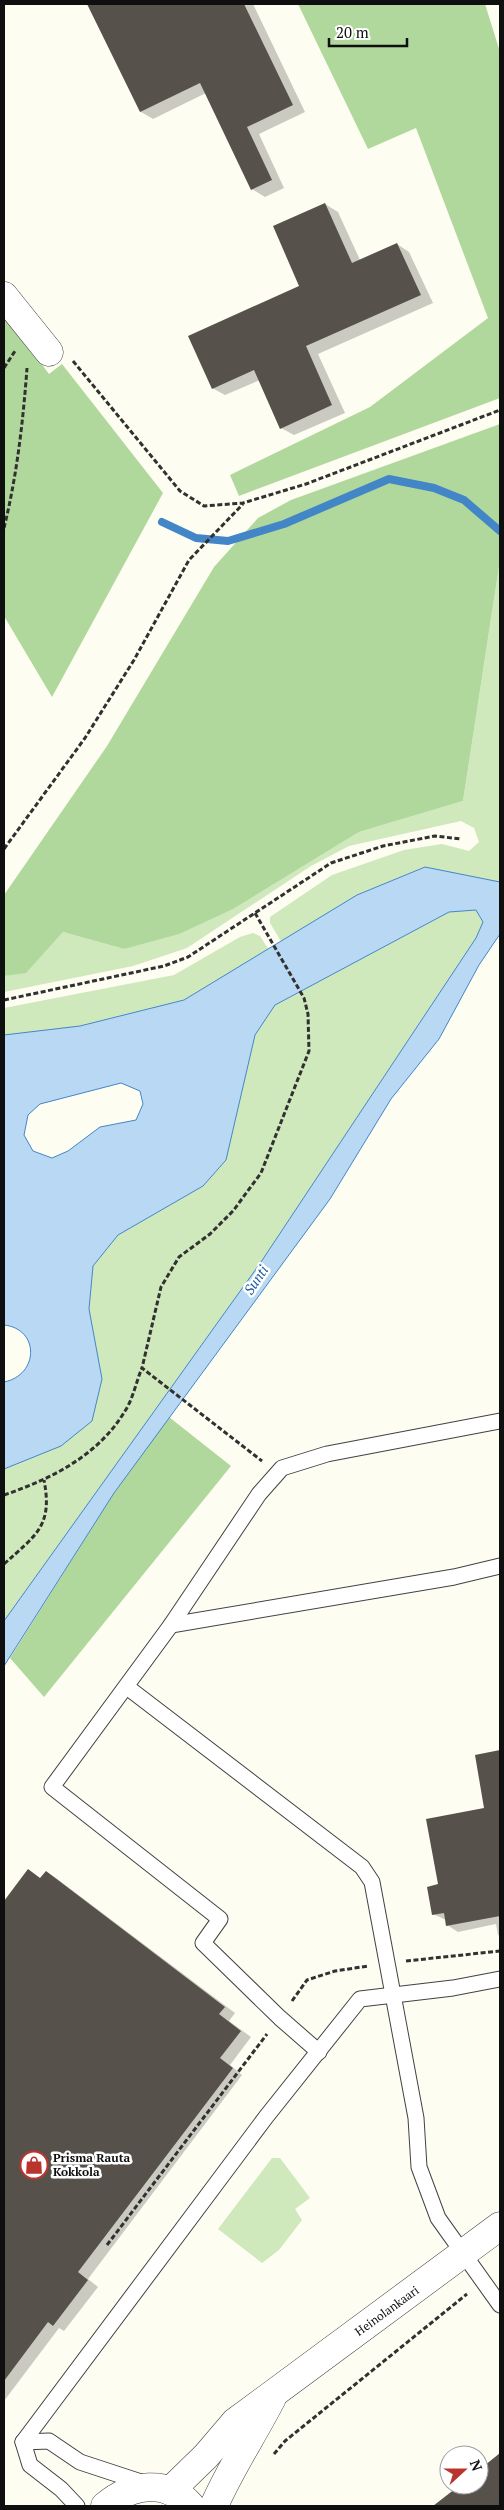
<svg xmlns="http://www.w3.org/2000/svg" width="504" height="2510" viewBox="0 0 504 2510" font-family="'PT Serif',serif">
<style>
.green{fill:#cfe8bc}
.forest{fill:#b1d89c}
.water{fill:#b8d8f3;stroke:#4386c7;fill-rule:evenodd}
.shadow{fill:#0003}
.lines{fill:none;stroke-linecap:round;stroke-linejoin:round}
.stream{stroke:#4386c7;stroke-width:8}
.building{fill:#57514c}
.service-casing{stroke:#424242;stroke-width:17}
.minor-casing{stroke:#424242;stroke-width:29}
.tertiary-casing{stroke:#424242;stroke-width:29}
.path{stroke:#313131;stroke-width:3;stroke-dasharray:5 2.5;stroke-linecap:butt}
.service{stroke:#fff;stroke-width:15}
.minor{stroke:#fff;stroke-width:28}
.tertiary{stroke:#fff;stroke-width:28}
.labels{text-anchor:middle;stroke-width:5;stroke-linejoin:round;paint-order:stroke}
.poi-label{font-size:12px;font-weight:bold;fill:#0f0f0f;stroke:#fff;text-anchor:start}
.street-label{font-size:12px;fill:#0f0f0f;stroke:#fff}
.water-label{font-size:14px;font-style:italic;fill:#1e599b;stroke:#fff}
</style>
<rect width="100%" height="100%" fill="#fefdf1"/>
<g class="green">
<path d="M500,560V882L424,867L357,895L282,943L270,923V917L332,875L404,850L442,844L469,851L479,842L474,828L461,821L349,846L311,866L187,948L133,966L4,992V976L26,972L63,932L124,949L235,908L359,832L463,801Z"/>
<path d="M476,910L483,923L476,938L261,1262L4,1621V1469L61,1446L102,1379L89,1309L93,1266L118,1235L203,1186L226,1160L255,1035L275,1005L449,912Z"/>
<path d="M253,933L260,936L269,950L184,1000L80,1026L4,1035V1008L174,975L240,937Z"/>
<path d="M272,2158H280L310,2198L295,2209L302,2220L279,2250L262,2263L218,2229Z"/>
</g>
<g class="forest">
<path d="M298,4H485L500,52V398L239,496L230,475L370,407L488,318L416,128L368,149Z"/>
<path d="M4,314L49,374L62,364L163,493L52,697L4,616Z"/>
<path d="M500,424V560L463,801L359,832L235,908L179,934L124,949L63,932L26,973L4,976V895L107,746L214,567L258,518L291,500Z"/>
<path d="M169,1417L231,1466L44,1697L10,1658L114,1493Z"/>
</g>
<path class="water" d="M425,867L500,882V934L479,965L439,1039L391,1099L330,1199L114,1493L4,1666V1621L261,1262L476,938L483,922L476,910L449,912L275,1005L255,1035L226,1160L203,1186L118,1235L93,1266L89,1309L102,1379L92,1421L61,1446L4,1469V1382C39,1375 40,1329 4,1325V1035L80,1026L184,1000L357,895ZM121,1083L140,1091L143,1104L136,1120L100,1127L68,1151L52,1158L33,1151L24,1135L28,1115L40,1104Z"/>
<g class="shadow">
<path d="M95,4H253L305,112L259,134L284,188L265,197L252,189L206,93L153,119L141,112L90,6Z"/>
<path d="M325,204L338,212L360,260L397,244L409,252L433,303L318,354L345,413L294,435L281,428L260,380L225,395L212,388L301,287Z"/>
<path d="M500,1751V1936L498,1935L496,1924L458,1932L447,1925L446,1920L433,1914L440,1886L486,1809L476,1756Z"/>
<path d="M28,1871L41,1879L46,1872L56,1878L235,2013L229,2021L251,2037L230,2065L242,2075L88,2279L98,2287L64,2331L59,2328L4,2401V1903Z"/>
<path d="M500,2455V2506H435L462,2485H479V2471Z"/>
</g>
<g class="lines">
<path class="stream" d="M162,522L196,538L228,541L284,524L389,479L434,488L464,500L500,531"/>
</g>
<g class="building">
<path d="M87,4H244L293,105L247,127L272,180L251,190L200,83L140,112Z"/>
<path d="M325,203L352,263L397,243L421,295L306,346L332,405L280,429L254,370L212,389L188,336L299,286L273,226Z"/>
<path d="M500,1750V1916L446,1926L444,1913L432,1915L427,1887L438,1884L426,1819L484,1808L475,1755Z"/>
<path d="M28,1869L40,1878L46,1871L225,2007L219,2014L241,2031L220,2058L233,2068L78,2272L88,2280L53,2326L48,2322L4,2381V1901Z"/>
<path d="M500,2453V2506H433L460,2485H479V2470Z"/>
</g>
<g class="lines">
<g class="service-casing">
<g id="service">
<path d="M171,1625L454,1577L500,1566"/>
<path d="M127,1687L362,1867L372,1882L416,2118L419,2167L438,2218L500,2305"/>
<path d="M319,2052L280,2018L203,1943L220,1919L52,1787L171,1625L259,1494L282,1468L327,1454L500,1421"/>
<path d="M23,2442L266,2117L360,1999L453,1988L500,1979"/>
<path d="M23,2442L49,2441L80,2462L147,2484"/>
<path d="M23,2442L30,2465L61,2489L77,2506"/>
</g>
</g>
<g class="minor-casing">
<path id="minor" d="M4,296L49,352"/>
</g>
<g class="tertiary-casing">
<g id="tertiary">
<path d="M170,2491L206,2456L235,2422L500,2226"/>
<path d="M105,2506C131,2484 167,2478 191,2506"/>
<path d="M214,2506C230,2469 253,2435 272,2398"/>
</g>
</g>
<g class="path">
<path d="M73,361L180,491L204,506L243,503L306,484L500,410"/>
<path d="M4,368L15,351"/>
<path d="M4,528C17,475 23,422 27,368"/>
<path d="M4,849L85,738L134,660L189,560L243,504"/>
<path d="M255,913L304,998L308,1014L309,1051L261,1173L233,1211L210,1234L179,1257L161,1287L142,1368L262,1461"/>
<path d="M4,1000L164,966L188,957L331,863L383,846L435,836L461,839"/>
<path d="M4,1495C51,1479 98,1456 125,1411C133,1399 136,1382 142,1368"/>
<path d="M4,1564C36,1535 53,1526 44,1480"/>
<path d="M406,1961L500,1951"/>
<path d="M292,2001L307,1980L335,1971L368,1966"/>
<path d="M107,2245L267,2034"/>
<path d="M274,2454L285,2441L467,2294"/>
</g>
<use href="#service" class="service"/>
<use href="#minor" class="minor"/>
<use href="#tertiary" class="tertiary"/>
</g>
<defs>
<g id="shop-ring" transform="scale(1.4375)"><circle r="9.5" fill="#fff" stroke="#b9342d" stroke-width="1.5"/><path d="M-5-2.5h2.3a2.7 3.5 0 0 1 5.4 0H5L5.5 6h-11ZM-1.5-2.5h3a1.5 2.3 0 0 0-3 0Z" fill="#b9342d"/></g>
</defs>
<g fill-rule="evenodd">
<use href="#shop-ring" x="34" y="2165"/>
</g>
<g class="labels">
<g class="poi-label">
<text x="53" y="2162">Prisma Rauta<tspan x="53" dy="14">Kokkola</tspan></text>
</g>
<g class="street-label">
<text transform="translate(387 2311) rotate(-36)" y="4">Heinolankaari</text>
</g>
<g class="water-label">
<text transform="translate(256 1280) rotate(-56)" y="5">Sunti</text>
</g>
</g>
<rect width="504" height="2510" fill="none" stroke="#0f0f0f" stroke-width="10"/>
<g transform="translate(464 2470) rotate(69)"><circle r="24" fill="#ffffff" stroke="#9f9f9f"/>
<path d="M0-4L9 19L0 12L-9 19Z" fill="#b9342d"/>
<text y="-8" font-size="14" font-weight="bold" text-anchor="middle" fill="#0f0f0f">N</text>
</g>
<path d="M329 38v8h78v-8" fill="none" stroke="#0f0f0f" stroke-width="2.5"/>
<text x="336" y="38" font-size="15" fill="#0f0f0f" stroke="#ffffff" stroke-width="4" paint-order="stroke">20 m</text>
</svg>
